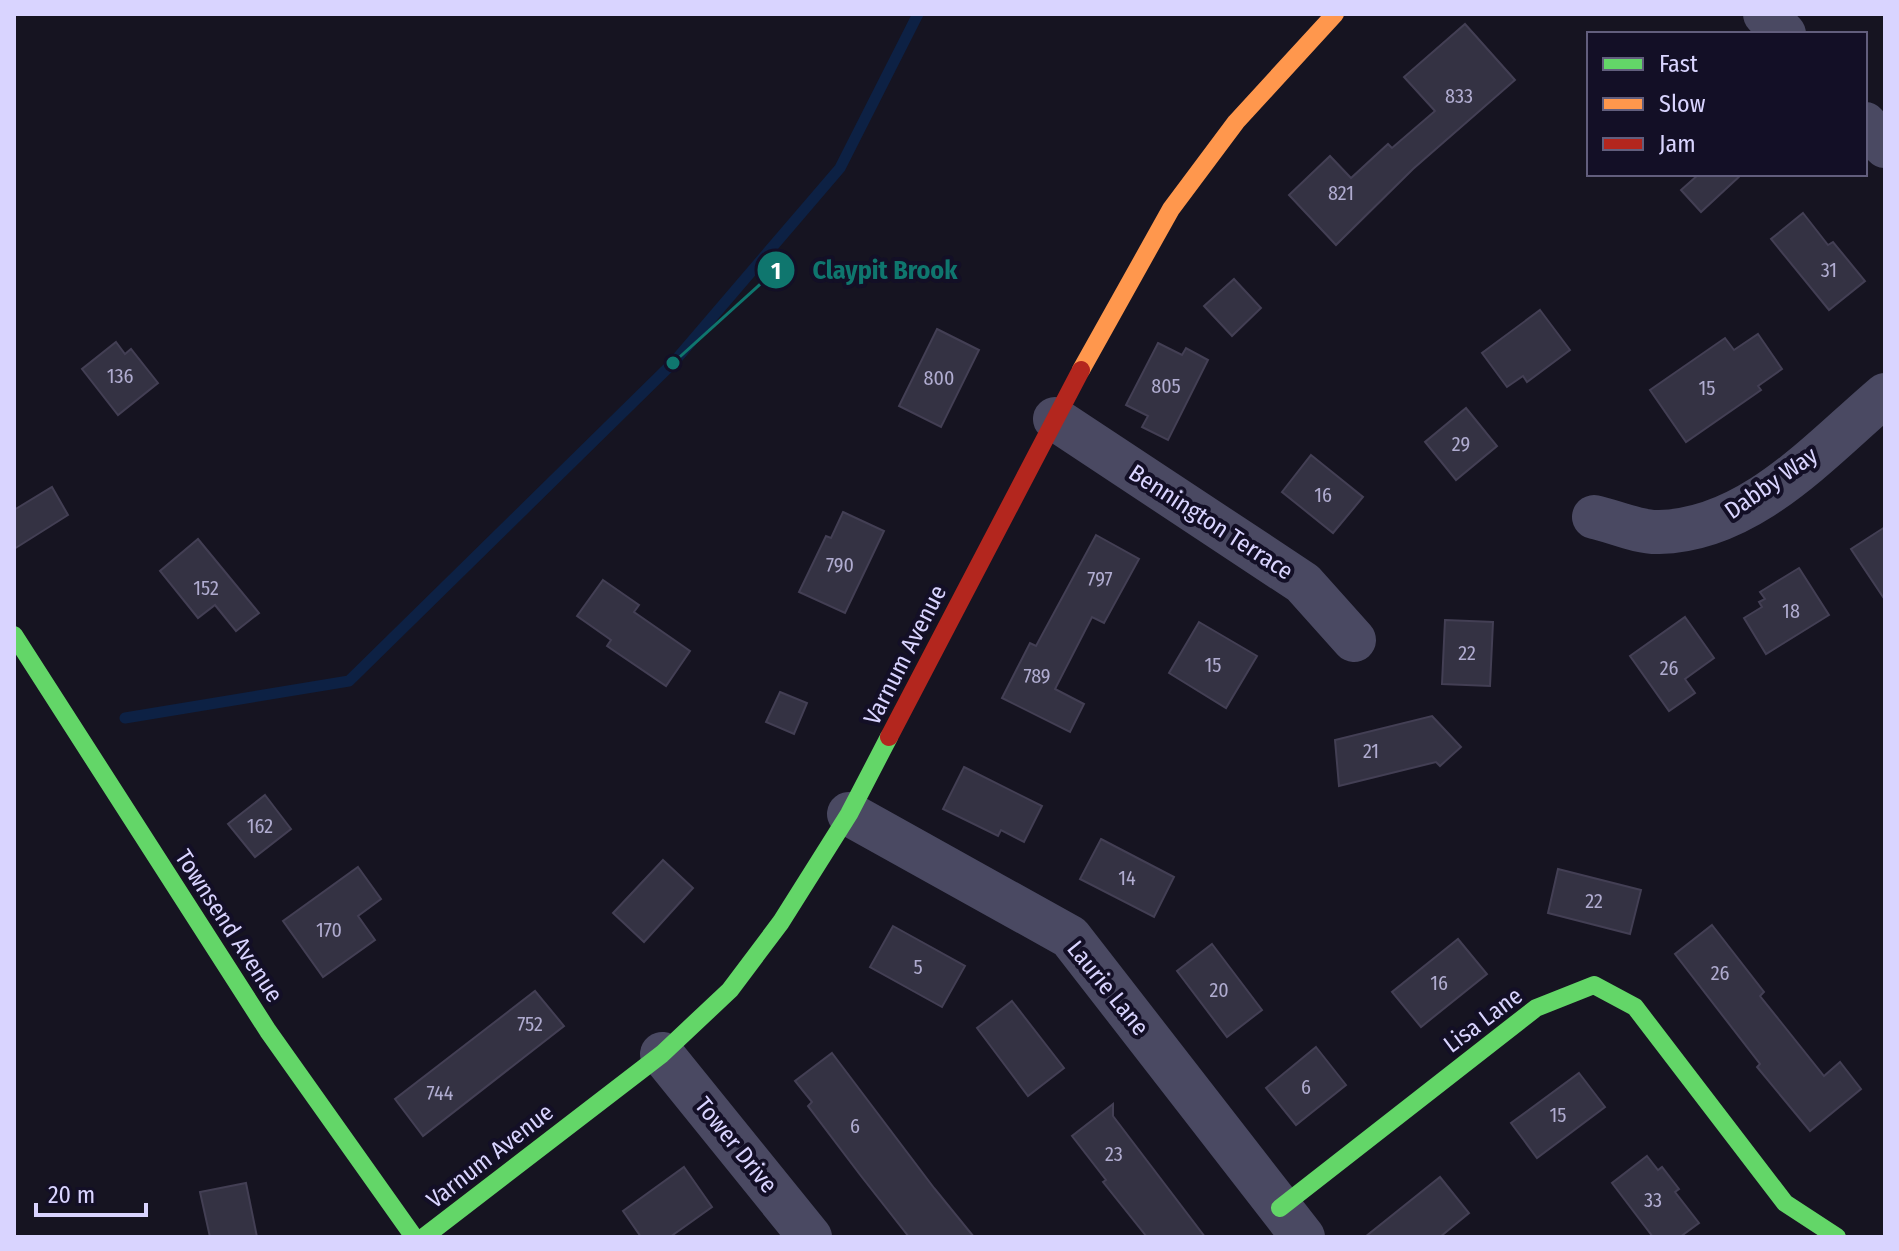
<svg xmlns="http://www.w3.org/2000/svg" width="1899" height="1251" viewBox="0 0 1899 1251" font-family="'Fira Sans Condensed',sans-serif">
<style>
.lines{fill:none;stroke-linecap:round;stroke-linejoin:round}
.stream{stroke:#0d2144;stroke-width:11}
.building{fill:#343243;stroke:#433f54;stroke-width:2}
.street{stroke:#4a4962;stroke-width:44}
.fast{stroke:#63d668;stroke-width:18}
.slow{stroke:#ff974d;stroke-width:18}
.jam{stroke:#b3261e;stroke-width:18}
.labels{text-anchor:middle;stroke-width:8;stroke-linejoin:round;paint-order:stroke}
.number-label{font-size:20px;fill:#b0acd0}
.street-label{font-size:24px;fill:#d9d4ff;stroke:#130f26}
.leader{fill:none;stroke:#0f766e;stroke-width:3}
.callout-dot{fill:#0f766e;stroke:#130f26;stroke-width:3}
.mark-label{font-size:24px;text-anchor:middle;font-weight:bold;fill:#fff}
.callout-label{font-size:26px;text-anchor:middle;font-weight:bold;fill:#0f766e;stroke:#130f26;stroke-width:8;stroke-linejoin:round;paint-order:stroke}
</style>
<rect width="100%" height="100%" fill="#161421"/>
<g class="lines">
<path class="stream" d="M125,718L349,681L673,363L840,168L918,14"/>
</g>
<g class="building">
<path d="M1465,24L1515,80L1413,169L1336,245L1289,195L1330,156L1351,178L1388,144L1392,148L1435,111L1404,77Z"/>
<path d="M1699,174H1742L1701,212L1681,190Z"/>
<path d="M1803,213L1828,245L1833,242L1865,281L1829,310L1771,239Z"/>
<path d="M1234,279L1261,308L1232,336L1204,306Z"/>
<path d="M1540,310L1570,350L1527,382L1523,376L1507,387L1482,353Z"/>
<path d="M937,329L979,350L941,427L899,406Z"/>
<path d="M1758,334L1782,369L1758,386L1761,390L1686,442L1650,390L1725,338L1734,350Z"/>
<path d="M116,342L125,354L131,349L158,383L118,415L82,369Z"/>
<path d="M1158,343L1182,355L1186,348L1208,360L1168,440L1142,427L1148,416L1126,405Z"/>
<path d="M1466,408L1497,446L1456,480L1425,442Z"/>
<path d="M1311,455L1363,497L1333,533L1282,492Z"/>
<path d="M52,487L68,515L14,549V510Z"/>
<path d="M843,512L884,531L845,613L799,592L826,536L831,538Z"/>
<path d="M1885,527V600L1851,549Z"/>
<path d="M1096,535L1139,559L1104,623L1092,617L1055,689L1084,704L1070,732L1002,698L1030,643L1036,646Z"/>
<path d="M198,539L259,613L236,631L215,605L198,618L160,571Z"/>
<path d="M1799,568L1829,615L1766,654L1744,618L1762,607L1759,602L1765,599L1760,592Z"/>
<path d="M603,580L639,605L634,612L690,651L666,686L607,646L611,640L577,616Z"/>
<path d="M1685,617L1714,658L1685,679L1695,693L1669,711L1630,656Z"/>
<path d="M1445,620L1493,622L1490,686L1442,684Z"/>
<path d="M1199,622L1257,656L1226,708L1169,673Z"/>
<path d="M780,692L807,703L794,734L766,722Z"/>
<path d="M1432,716L1461,747L1440,766L1436,762L1339,786L1335,740Z"/>
<path d="M964,767L1042,806L1024,842L1001,830L998,836L943,809Z"/>
<path d="M265,795L291,829L255,857L228,824Z"/>
<path d="M1101,839L1174,877L1154,917L1080,879Z"/>
<path d="M663,860L693,888L644,942L613,913Z"/>
<path d="M358,867L381,899L358,916L375,940L323,977L283,921Z"/>
<path d="M1558,869L1641,890L1630,934L1548,913Z"/>
<path d="M1712,925L1764,992L1760,996L1824,1076L1840,1062L1861,1089L1810,1131L1757,1067L1760,1064L1675,954Z"/>
<path d="M893,926L965,966L942,1007L870,967Z"/>
<path d="M1458,939L1487,974L1421,1027L1392,992Z"/>
<path d="M1212,944L1262,1010L1227,1037L1177,971Z"/>
<path d="M535,991L564,1026L423,1136L395,1099Z"/>
<path d="M1012,1001L1064,1068L1028,1096L977,1028Z"/>
<path d="M1316,1047L1346,1085L1296,1125L1266,1088Z"/>
<path d="M832,1053L934,1188L974,1237H909L861,1176L808,1106L812,1102L795,1081Z"/>
<path d="M1579,1073L1605,1107L1537,1158L1511,1123Z"/>
<path d="M1113,1104V1116L1205,1237H1147L1103,1182L1106,1180L1072,1136Z"/>
<path d="M1647,1156L1658,1170L1662,1167L1679,1189L1675,1192L1699,1223L1680,1237H1653L1612,1183Z"/>
<path d="M684,1167L712,1207L670,1237H641L623,1211Z"/>
<path d="M1440,1177L1469,1213L1440,1237H1365Z"/>
<path d="M246,1183L257,1237H210L200,1192Z"/>
</g>
<g class="lines">
<g class="street">
<path d="M1765,14L1784,34"/>
<path d="M1865,124L1885,146"/>
<path d="M1055,419L1303,583L1354,640"/>
<path d="M1594,517C1613,521 1639,533 1659,532C1751,530 1820,450 1885,395"/>
<path d="M849,814L1070,937L1303,1237"/>
<path d="M662,1054L810,1237"/>
</g>
<g class="fast">
<path d="M14,635L268,1031L414,1237"/>
<path d="M1280,1208L1536,1008L1594,985L1635,1007L1785,1203L1837,1237"/>
<path d="M424,1237L662,1054L730,990L781,922L849,814L889,737"/>
</g>
<path class="slow" d="M1081,370L1171,209L1236,122L1335,14"/>
<path class="jam" d="M889,737L1081,370"/>
</g>
<g class="labels">
<g class="number-label">
<text x="1459" y="103">833</text>
<text x="1341" y="200">821</text>
<text x="1829" y="277">31</text>
<text x="120" y="383">136</text>
<text x="939" y="385">800</text>
<text x="1166" y="393">805</text>
<text x="1707" y="395">15</text>
<text x="1461" y="451">29</text>
<text x="1323" y="502">16</text>
<text x="840" y="572">790</text>
<text x="1100" y="586">797</text>
<text x="206" y="595">152</text>
<text x="1791" y="618">18</text>
<text x="1467" y="660">22</text>
<text x="1213" y="672">15</text>
<text x="1669" y="675">26</text>
<text x="1037" y="683">789</text>
<text x="1371" y="758">21</text>
<text x="260" y="833">162</text>
<text x="1127" y="885">14</text>
<text x="1594" y="908">22</text>
<text x="329" y="937">170</text>
<text x="918" y="974">5</text>
<text x="1720" y="980">26</text>
<text x="1439" y="990">16</text>
<text x="1219" y="997">20</text>
<text x="530" y="1031">752</text>
<text x="1306" y="1094">6</text>
<text x="440" y="1100">744</text>
<text x="1558" y="1122">15</text>
<text x="855" y="1133">6</text>
<text x="1114" y="1161">23</text>
<text x="1653" y="1207">33</text>
</g>
<g class="street-label">
<text transform="translate(1771 483) rotate(-35)" y="8">Dabby Way</text>
<text transform="translate(1211 522) rotate(33)" y="8">Bennington Terrace</text>
<text transform="translate(905 655) rotate(-63)" y="8">Varnum Avenue</text>
<text transform="translate(229 926) rotate(57)" y="8">Townsend Avenue</text>
<text transform="translate(1108 988) rotate(51)" y="8">Laurie Lane</text>
<text transform="translate(1483 1020) rotate(-37)" y="8">Lisa Lane</text>
<text transform="translate(736 1145) rotate(51)" y="8">Tower Drive</text>
<text transform="translate(490 1156) rotate(-38)" y="8">Varnum Avenue</text>
</g>
</g>
<path class="leader" d="M673 363L776 270"/>
<g class="callout-dot">
<circle cx="673" cy="363" r="8"/>
<circle cx="776" cy="270" r="20"/>
</g>
<g class="mark-label">
<text x="776" y="279">1</text>
</g>
<g class="callout-label">
<text x="885" y="279">Claypit Brook</text>
</g>
<rect width="1899" height="1251" fill="none" stroke="#d9d4ff" stroke-width="32"/>
<rect x="1587" y="32" width="280" height="144" fill="#130f26" stroke="#625e7d" stroke-width="2"/>
<rect x="1603" y="58" width="40" height="12" fill="#63d668" stroke="#625e7d" stroke-width="2"/>
<text x="1659" y="72" font-size="24" fill="#d9d4ff">Fast</text>
<rect x="1603" y="98" width="40" height="12" fill="#ff974d" stroke="#625e7d" stroke-width="2"/>
<text x="1659" y="112" font-size="24" fill="#d9d4ff">Slow</text>
<rect x="1603" y="138" width="40" height="12" fill="#b3261e" stroke="#625e7d" stroke-width="2"/>
<text x="1659" y="152" font-size="24" fill="#d9d4ff">Jam</text>
<path d="M36 1203v12h110v-12" fill="none" stroke="#d9d4ff" stroke-width="4"/>
<text x="48" y="1203" font-size="24" fill="#d9d4ff" stroke="#130f26" stroke-width="6" paint-order="stroke">20 m</text>
</svg>
